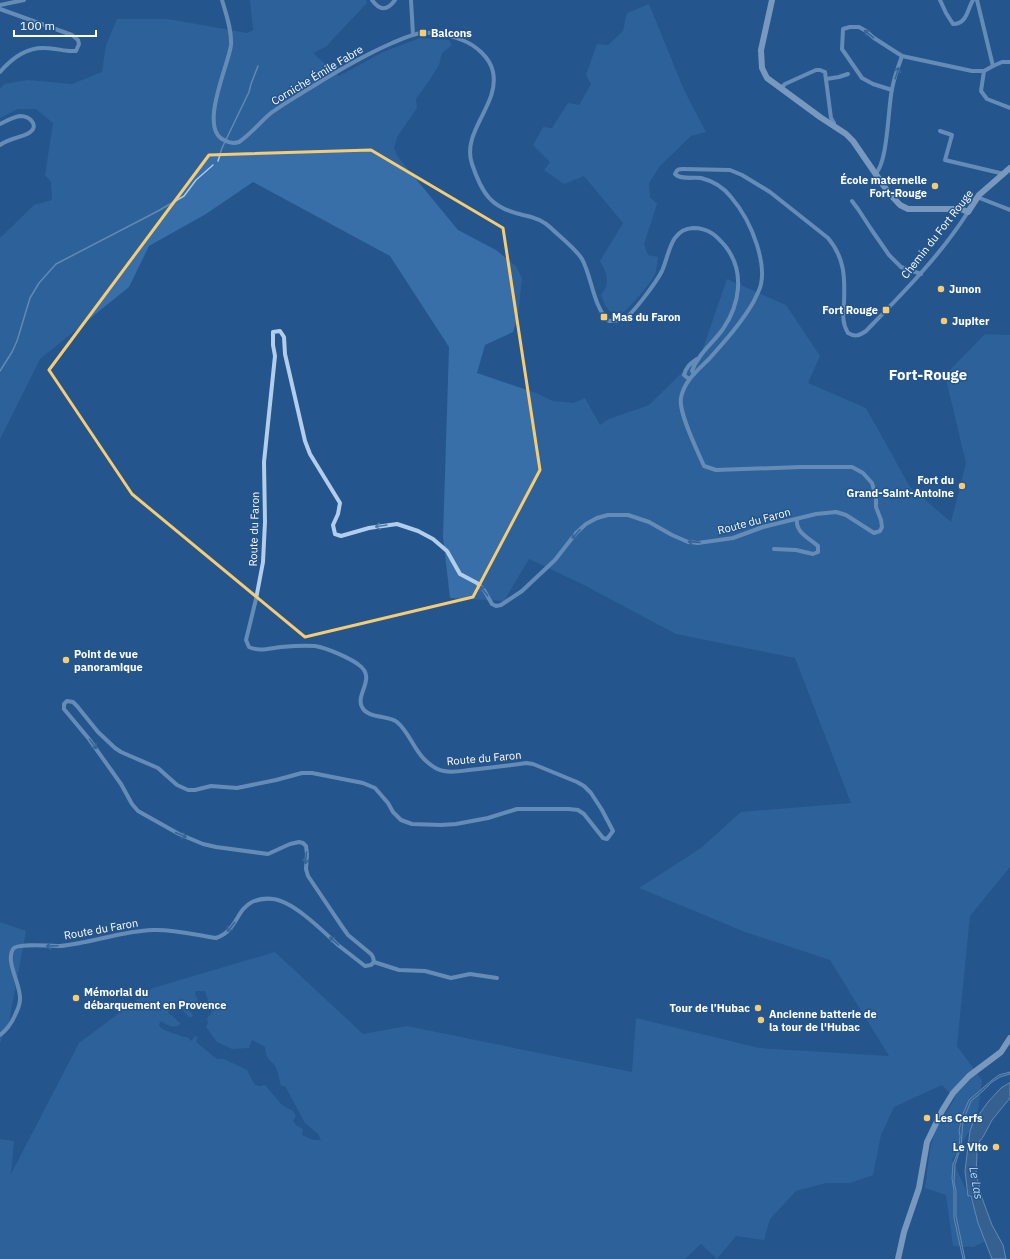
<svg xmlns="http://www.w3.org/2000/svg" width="1010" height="1259" viewBox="0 0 1010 1259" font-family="'IBM Plex Sans',sans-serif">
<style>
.green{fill:#386fa9;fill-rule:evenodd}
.water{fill:#4a6d94;stroke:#a6c9eb}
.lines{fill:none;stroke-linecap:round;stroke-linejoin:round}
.stream{stroke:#a6c9eb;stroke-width:1.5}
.street{stroke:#b2ceeb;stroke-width:4}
.secondary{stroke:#ddeaf9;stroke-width:6}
.oneway{stroke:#4f79a8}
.marked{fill:none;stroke:#f5cc76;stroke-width:3;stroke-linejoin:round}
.poi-dot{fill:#f5cc76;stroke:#24558c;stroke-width:1.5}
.labels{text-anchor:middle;stroke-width:3;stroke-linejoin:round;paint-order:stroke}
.poi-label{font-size:11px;font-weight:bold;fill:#fff;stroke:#24558c;text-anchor:start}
.street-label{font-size:11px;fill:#fff;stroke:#24558c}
.water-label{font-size:12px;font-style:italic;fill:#bed7f2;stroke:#24558c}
.district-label{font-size:15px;font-weight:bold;fill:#fff;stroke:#24558c}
</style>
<rect width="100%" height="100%" fill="#24558c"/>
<g class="green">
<path d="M250,0H366L367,3L332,40L327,46L313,53L339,76L383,52L420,38L449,40L452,45L442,53L439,65L429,81L416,99L417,108L397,137L394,148L398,157L416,179L458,230L496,250L516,266L522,278L518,317L513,332L485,345L477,373L536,393L553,401L573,403L585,398L600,425L609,419L649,405L701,354L727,279L786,305L820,356L808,383L866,408L910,487L951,522L966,463L945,375L985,334L1010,335V867L970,916L957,1046L982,1080L977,1118L952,1160L989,1239L974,1247L953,1246L946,1195L925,1188L930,1149L935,1131L955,1098L942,1085L894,1107L881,1135L873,1175L850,1183H826L796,1191L770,1219L764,1240L736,1236L717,1259L701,1244L685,1259H0V1139L14,1141L11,1174L79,1043L153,988L275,952L363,1034L407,1026L632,1072L636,1018L759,1048L889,1056L830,960L745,932L639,888L701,848L741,812L851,803L795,658L676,634L582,584L529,559L504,601L450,598L443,537L449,347L390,256L253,182L206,214L149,246L129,287L40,359L0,439V238L34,205L52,200L51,182L45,175L53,123L36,109H18L0,118V89L4,84L28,80L72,84L102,72L106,45L117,19H168L247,33L253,30ZM196,991H205L212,1012L207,1018L208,1023L206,1027L217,1042L232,1049L249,1048L252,1040L265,1047C266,1063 274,1060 277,1070C279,1075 279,1080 281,1086H285L305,1123L318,1134L321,1140H313L302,1135L303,1129L296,1125L293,1121L296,1116L293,1111L282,1105L265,1085L260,1086L255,1085L247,1070L224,1059H217L196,1042L198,1037L195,1036L191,1041L187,1037H183C175,1033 168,1033 160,1027L159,1024L161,1021C168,1026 173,1029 181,1024C176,1020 174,1016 168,1013L170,1008L179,1006L189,1017H192L193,1014L188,1010L189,1005L197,1004L198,1000L195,994Z"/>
<path d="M649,4L684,90L706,132L691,136L660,166L649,183L650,197L657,204L644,244L648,255L658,257C657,264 657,272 653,278C648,286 629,309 622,313C619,314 615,314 613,313C606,310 604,302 601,295C611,282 607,274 600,261L623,223L584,176L564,184L544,170L550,162L533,145L543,127L552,128L568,103L579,105L591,84L586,75L597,44L608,45L623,31L627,13Z"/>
<path d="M0,922L26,931L9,1022L0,1043Z"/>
</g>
<g class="water">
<path d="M1010,1072V1074L1000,1077L992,1082L983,1091L971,1101L963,1121L961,1146L955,1165L954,1182L956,1191V1216L965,1259H963L954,1218V1191L952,1178L953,1164L959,1149L960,1136L959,1131L962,1116L969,1100L991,1081L999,1075Z"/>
<path d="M1009,1083H1010V1098L992,1120L983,1137L975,1147L977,1154L976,1173L982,1198L992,1225L1003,1245L1006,1259H992L978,1223L971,1196H968L965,1171L970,1131L973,1123L988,1102L1001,1088Z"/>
</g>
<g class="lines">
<g class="stream">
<path d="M218,161L222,148L249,92L251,84L258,66"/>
<path d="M0,371L12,352L17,341L30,298L39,283L56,264L158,211L184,196L196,180L213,165"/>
</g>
<g class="street">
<path d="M222,0C226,14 232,30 231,45C229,64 198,128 224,140C229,143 233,144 239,142C251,134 260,122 271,113C282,105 294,98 305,91C333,74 360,57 390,44C400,40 411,34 422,33C436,32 449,35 462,40C475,45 490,57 493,72C500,105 461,131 472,164C482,194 491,208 523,215C534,217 543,220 551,228C559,236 576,249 582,259C592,277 593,307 609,321C614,321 619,321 624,319C633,314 657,281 662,271C669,256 670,229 693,228C709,228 717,236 726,247C745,272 740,304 723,329C713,343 698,354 692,371L694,374"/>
<path d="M372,0C380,11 387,11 395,0"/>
<path d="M411,0L413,35"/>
<path d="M940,0L946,13L953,24C967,24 967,10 973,0"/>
<path d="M977,0L993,66L984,71L981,91L987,99L1010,108"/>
<path d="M0,5L24,0"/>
<path d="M0,9L72,35L78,40L79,44L76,51C66,52 56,48 45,48C26,47 12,58 0,72"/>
<path d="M993,66L1002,62H1010"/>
<path d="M826,79L839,77L848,74"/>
<path d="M781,88L785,84L816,70H820L825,72L831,118L834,123L833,125"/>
<path d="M892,90L873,84L862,78L842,49L843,29L850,27H859L866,31L874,38L902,56L972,71H984"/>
<path d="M0,124C6,121 13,117 20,116C30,116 40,126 29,133C20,138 10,138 0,145"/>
<path d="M940,131L952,135L945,160L1000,173L1003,175"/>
<path d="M875,174C888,164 888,107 892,89C894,78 898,67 902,56"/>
<path d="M977,197L1010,210"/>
<path d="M852,201L858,209L871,229L889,255L901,267L921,274"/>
<path d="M689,379L684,375C686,367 690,364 697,359"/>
<path d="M774,549L796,550L813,554L818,552V546C809,538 795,532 797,519"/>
<path d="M374,962L399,970L425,971L451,978L470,974L497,978"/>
<path d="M0,1035C8,1029 12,1023 16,1013C18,1009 20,1004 20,999C21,985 5,961 13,949C17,943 52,946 60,946C92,943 121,931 153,930C174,929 195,935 216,938C237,931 236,910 252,902C259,899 266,898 273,899C293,901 323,931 338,945C347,952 356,959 365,966L371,965L374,962L373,957L371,954L348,935L341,925L308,876L306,869L307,854L306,846L303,843L299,842L290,844L268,854L216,847L203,844L179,834L138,811L132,804L121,784L89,739L64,709V704L67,701L73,702L77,706L98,732L115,748L121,752L158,768L177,785L188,790H195L211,786L237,788L276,780L302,773H312L363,783L375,788L388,803L393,812L401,820L412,824L441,825L456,824L488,818L517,809H569L578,810L584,814L603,838L607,839L613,831L602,810L591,793L584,786L577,782L533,764L526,763C507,766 488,768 469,770C461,771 452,773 444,771C437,770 429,764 424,759C413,748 409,732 397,722C388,715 368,719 362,707C355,694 377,678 359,665C350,658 327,648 315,646C304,645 292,646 281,647C270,648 260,652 249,647L246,640L256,599L263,562L265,522L264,462L275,356L273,345V332L280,331L284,337L285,354L305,441L310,454L340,503L338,514L333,525L335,534L341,536L369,528L397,524L418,531L433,539L447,551L460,574L477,583L484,590L492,604L496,606L501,605L522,591L555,560L576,533L586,524L597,518L608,515H628L649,522L672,535L688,542L698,543L733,538L763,527L816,514L836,512L846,515L874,533L880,531L882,527L881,520L876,507V497L872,483L863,473L852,467H801L716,470L704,466C698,452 678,412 681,398C684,381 698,370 709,359C726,340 742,322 754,301C756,296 760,290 761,284C764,271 761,258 757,245C752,229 743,211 731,197C724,188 713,181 701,178C693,177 681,180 675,174C677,169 679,169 683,169L730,170L742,175L770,192L828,238C845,258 845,278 844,303C843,315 842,323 848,333C855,337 859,336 866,331C902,294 940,256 968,212"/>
</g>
<g class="secondary">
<path d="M772,0L761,50L762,68L767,78L820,117L846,134L853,141L888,192L900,205L908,209H961L968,212L979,195L1010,168"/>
<path d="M898,1259L904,1232L919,1188L927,1142L942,1111L953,1093L969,1076L1001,1052L1010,1038"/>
</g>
</g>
<defs><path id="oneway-shaft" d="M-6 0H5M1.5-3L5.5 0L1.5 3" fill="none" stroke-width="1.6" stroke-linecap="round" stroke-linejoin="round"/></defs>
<g class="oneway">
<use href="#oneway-shaft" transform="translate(869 34) rotate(-141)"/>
<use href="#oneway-shaft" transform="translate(897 73) rotate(-73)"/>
<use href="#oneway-shaft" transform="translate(381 526) rotate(171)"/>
<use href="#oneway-shaft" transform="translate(576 534) rotate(132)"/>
<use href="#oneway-shaft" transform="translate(694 542) rotate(-176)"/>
<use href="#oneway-shaft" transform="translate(484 591) rotate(-128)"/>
<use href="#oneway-shaft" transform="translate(93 744) rotate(54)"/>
<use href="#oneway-shaft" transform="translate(181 835) rotate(24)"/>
<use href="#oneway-shaft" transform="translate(306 858) rotate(95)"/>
<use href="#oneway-shaft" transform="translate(231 927) rotate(129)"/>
<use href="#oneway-shaft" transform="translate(334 941) rotate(-139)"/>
<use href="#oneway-shaft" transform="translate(52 946) rotate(178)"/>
</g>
<path d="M0 0H1010V1259H0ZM371,150L503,228L540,470L473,597L305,637L132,494L49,370L209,155Z" fill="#24558c" fill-opacity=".55" fill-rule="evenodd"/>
<path class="marked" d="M371,150L503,228L540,470L473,597L305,637L132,494L49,370L209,155Z"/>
<g class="poi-dot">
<rect x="419" y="29" width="8" height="8" rx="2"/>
<circle cx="935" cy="186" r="4"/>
<circle cx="941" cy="289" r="4"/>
<rect x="882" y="306" width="8" height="8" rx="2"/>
<rect x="600" y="313" width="8" height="8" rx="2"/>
<circle cx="944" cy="321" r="4"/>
<circle cx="962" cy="486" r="4"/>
<circle cx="66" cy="660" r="4"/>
<circle cx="76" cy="998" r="4"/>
<circle cx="758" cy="1008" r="4"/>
<circle cx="761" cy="1020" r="4"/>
<circle cx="927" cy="1118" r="4"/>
<circle cx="996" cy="1147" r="4"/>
</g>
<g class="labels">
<g class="poi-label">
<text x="431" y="37">Balcons</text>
<text x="927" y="184" text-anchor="end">École maternelle<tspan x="927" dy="13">Fort-Rouge</tspan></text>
<text x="949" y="293">Junon</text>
<text x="878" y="314" text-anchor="end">Fort Rouge</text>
<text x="612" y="321">Mas du Faron</text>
<text x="952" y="325">Jupiter</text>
<text x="954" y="484" text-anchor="end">Fort du<tspan x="954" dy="13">Grand-Saint-Antoine</tspan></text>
<text x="74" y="658">Point de vue<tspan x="74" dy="13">panoramique</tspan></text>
<text x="84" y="996">Mémorial du<tspan x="84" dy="13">débarquement en Provence</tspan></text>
<text x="750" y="1012" text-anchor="end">Tour de l’Hubac</text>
<text x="769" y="1018">Ancienne batterie de<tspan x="769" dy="13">la tour de l'Hubac</tspan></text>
<text x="935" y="1122">Les Cerfs</text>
<text x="988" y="1151" text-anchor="end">Le Vito</text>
</g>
<g class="street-label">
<text transform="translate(317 75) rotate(-31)" y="4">Corniche Émile Fabre</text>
<text transform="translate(937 234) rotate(-52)" y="4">Chemin du Fort Rouge</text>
<text transform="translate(754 521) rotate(-15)" y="4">Route du Faron</text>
<text transform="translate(254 529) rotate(-88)" y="4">Route du Faron</text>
<text transform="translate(484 758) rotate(-5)" y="4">Route du Faron</text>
<text transform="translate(101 929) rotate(-10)" y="4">Route du Faron</text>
</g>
<g class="water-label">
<text transform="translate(976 1183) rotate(80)" y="4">Le Las</text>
</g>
<g class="district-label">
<text x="928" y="380">Fort-Rouge</text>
</g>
</g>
<path d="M14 30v6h82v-6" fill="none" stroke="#ffffff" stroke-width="2"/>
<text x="20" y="30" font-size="12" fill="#ffffff" stroke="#24558c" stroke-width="3" paint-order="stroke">100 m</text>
</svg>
